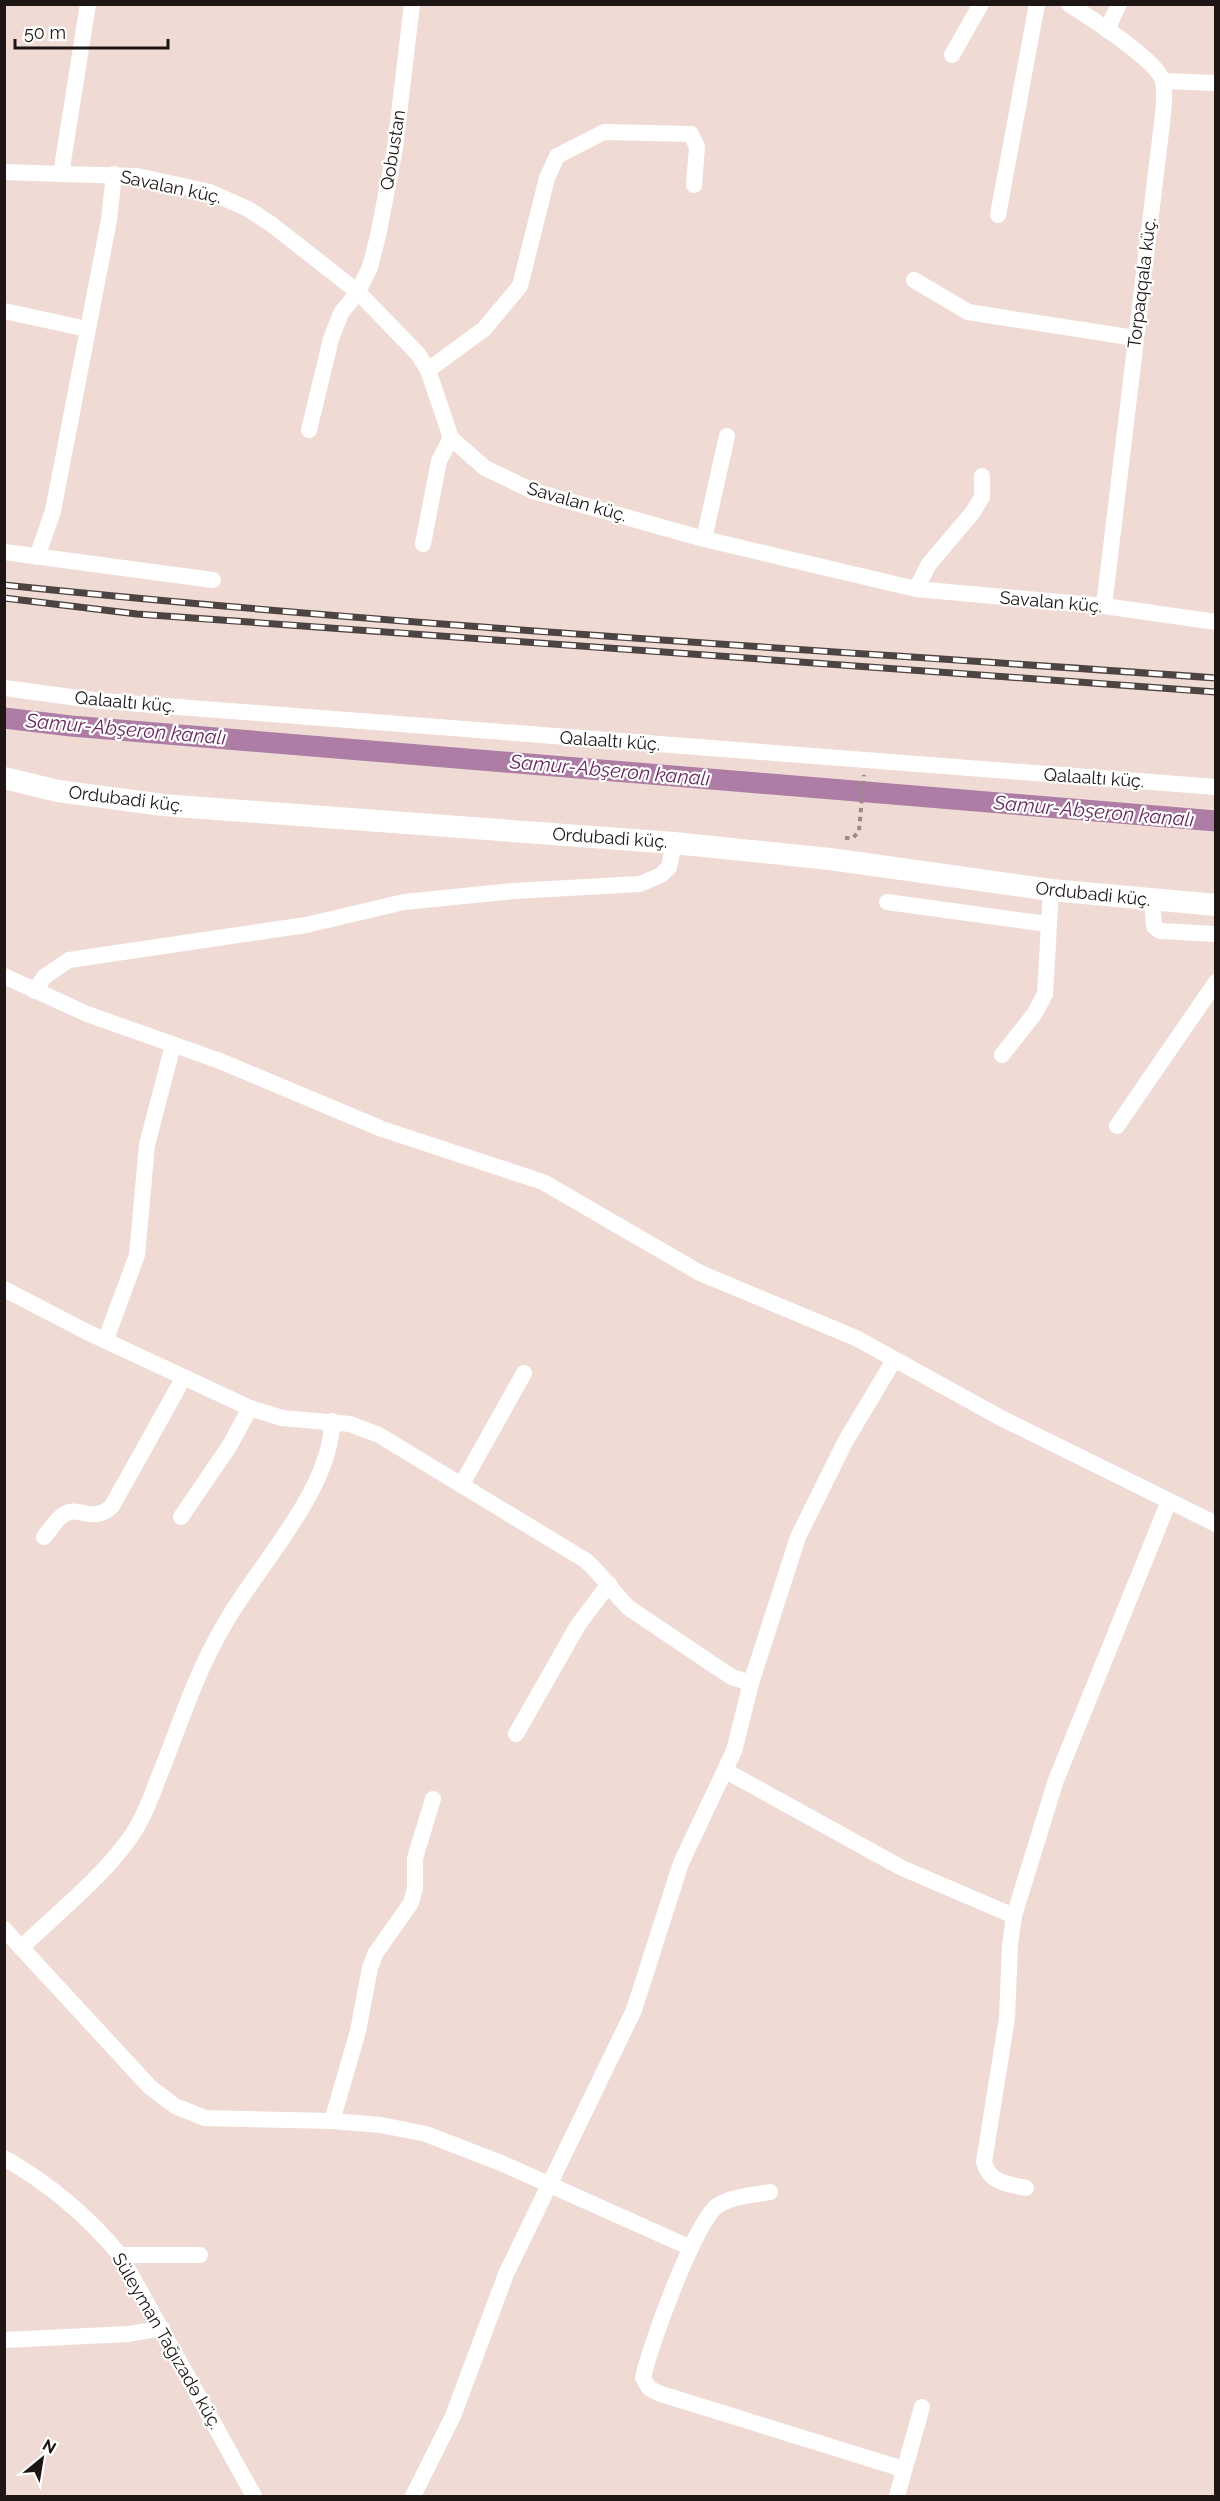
<svg xmlns="http://www.w3.org/2000/svg" width="1220" height="2501" viewBox="0 0 1220 2501" font-family="Raleway,sans-serif">
<style>
.lines{fill:none;stroke-linecap:round;stroke-linejoin:round}
.canal{stroke:#ae7da6;stroke-width:21}
.path{stroke:#9a8b86;stroke-width:4;stroke-dasharray:4.5 4.5;stroke-linecap:butt}
.street{stroke:#fff;stroke-width:16}
.secondary{stroke:#fff;stroke-width:22}
.rail-casing{stroke:#4d4340;stroke-width:7}
.rail{stroke:#fff;stroke-width:4.5;stroke-dasharray:14;stroke-linecap:butt}
.labels{text-anchor:middle;stroke-width:4.5;stroke-linejoin:round;paint-order:stroke}
.street-label{font-size:18px;fill:#1d1614;stroke:#fff}
.water-label{font-size:20px;font-style:italic;fill:#672a60;stroke:#fff}
</style>
<rect width="100%" height="100%" fill="#efdbd4"/>
<g class="lines">
<path class="canal" d="M4,718L71,726L1216,821"/>
<path class="path" d="M845,838H853L859,831L864,775"/>
<g class="street">
<path d="M1069,4C1090,18 1156,59 1163,81C1166,93 1163,111 1162,123L1104,606"/>
<path d="M1107,30L1119,4"/>
<path d="M952,55L981,4"/>
<path d="M1163,81L1216,83"/>
<path d="M4,172L61,174L88,4"/>
<path d="M61,174L137,176L210,192L248,209L271,224L358,292L418,354L428,370L451,438L485,468L533,491L704,539L916,589L1104,606L1216,622"/>
<path d="M998,215L1037,4"/>
<path d="M914,280L968,312L1135,338"/>
<path d="M4,311L87,329"/>
<path d="M428,370L484,329L520,286L547,178L557,156L604,132L691,134L697,147L694,185"/>
<path d="M309,430L331,339L341,313L358,292L370,267L378,236L395,148L412,4"/>
<path d="M704,539L727,436"/>
<path d="M423,544L439,461L451,438"/>
<path d="M4,552L213,580"/>
<path d="M37,557L53,511L109,220L114,174"/>
<path d="M916,589L929,564L973,512L982,497V476"/>
<path d="M4,688L101,701L1216,787"/>
<path d="M1152,900L1154,926L1160,931L1216,934"/>
<path d="M887,902L1047,924"/>
<path d="M4,976L87,1014L220,1061L382,1129L543,1182L700,1273L856,1338L1001,1418L1216,1524"/>
<path d="M35,991L44,977L69,960L306,925L404,902L514,891L640,884L661,875L669,867L674,843"/>
<path d="M1002,1055L1035,1013L1045,994L1051,890"/>
<path d="M1117,1126L1216,982"/>
<path d="M4,1289L87,1332L250,1408L282,1418L350,1424L379,1435L585,1560C602,1574 613,1593 629,1608L718,1668L732,1677L751,1683"/>
<path d="M106,1339L137,1255L147,1145L173,1045"/>
<path d="M462,1484L524,1373"/>
<path d="M181,1517L230,1445L250,1408"/>
<path d="M44,1537C50,1530 56,1520 63,1515C80,1504 92,1525 112,1506L184,1377"/>
<path d="M516,1734L578,1625L609,1584"/>
<path d="M726,1771L902,1868L1014,1916"/>
<path d="M4,1929L150,2087L175,2106L205,2118L332,2121L381,2125L426,2134L501,2163L691,2248"/>
<path d="M21,1948C56,1914 98,1881 127,1842C144,1820 152,1794 162,1769C181,1721 197,1671 223,1627C256,1567 332,1490 332,1421"/>
<path d="M332,2121L358,2031L370,1968L375,1954L411,1903L415,1888V1858L433,1799"/>
<path d="M4,2158C50,2184 86,2214 120,2255L254,2496"/>
<path d="M1026,2188C1008,2184 989,2183 984,2162L1007,2018L1010,1945L1014,1916L1056,1780L1169,1501"/>
<path d="M770,2192C754,2195 732,2196 717,2206C695,2222 649,2348 643,2378L649,2388L658,2393L903,2469"/>
<path d="M120,2255H200"/>
<path d="M4,2340L129,2334L162,2328"/>
<path d="M413,2496L453,2416L506,2274L634,2010L681,1863L734,1751L751,1683L798,1537L845,1442L894,1360"/>
<path d="M897,2496L922,2407"/>
</g>
<path class="secondary" d="M4,778L58,791L163,805L674,843L830,859L1051,890L1216,905"/>
<g class="rail-casing">
<g id="rail">
<path d="M4,585C407,627 812,649 1216,678"/>
<path d="M4,598L137,614L1216,692"/>
</g>
</g>
<use href="#rail" class="rail"/>
</g>
<g class="labels">
<g class="street-label">
<text transform="translate(393 150) rotate(-81)" y="6">Qobustan</text>
<text transform="translate(171 187) rotate(12)" y="6">Savalan küç.</text>
<text transform="translate(1142 283) rotate(-83)" y="6">Torpaqqala küç.</text>
<text transform="translate(577 502) rotate(16)" y="6">Savalan küç.</text>
<text transform="translate(1051 602) rotate(5)" y="6">Savalan küç.</text>
<text transform="translate(125 702) rotate(5)" y="6">Qalaaltı küç.</text>
<text transform="translate(610 741) rotate(4)" y="6">Qalaaltı küç.</text>
<text transform="translate(1094 778) rotate(4)" y="6">Qalaaltı küç.</text>
<text transform="translate(126 799) rotate(7)" y="6">Ordubadi küç.</text>
<text transform="translate(610 838) rotate(4)" y="6">Ordubadi küç.</text>
<text transform="translate(1093 894) rotate(6)" y="6">Ordubadi küç.</text>
<text transform="translate(167 2341) rotate(60)" y="6">Süleyman Tağızadə küç.</text>
</g>
<g class="water-label">
<text transform="translate(126 729) rotate(5)" y="7">Samur-Abşeron kanalı</text>
<text transform="translate(610 770) rotate(5)" y="7">Samur-Abşeron kanalı</text>
<text transform="translate(1094 811) rotate(5)" y="7">Samur-Abşeron kanalı</text>
</g>
</g>
<rect width="1220" height="2501" fill="none" stroke="#1d1614" stroke-width="12"/>
<g transform="translate(42 2459) rotate(30)" stroke="#ffffff" stroke-width="4.5" paint-order="stroke">
<path d="M0-4.5L10 22L0 15L-10 22Z" fill="#1d1614"/>
<text y="-9" font-size="16" font-weight="bold" text-anchor="middle" fill="#1d1614">N</text>
</g>
<path d="M15 39v9h153v-9" fill="none" stroke="#1d1614" stroke-width="3"/>
<text x="24" y="39" font-size="18" fill="#1d1614" stroke="#ffffff" stroke-width="4.5" paint-order="stroke">50 m</text>
</svg>
